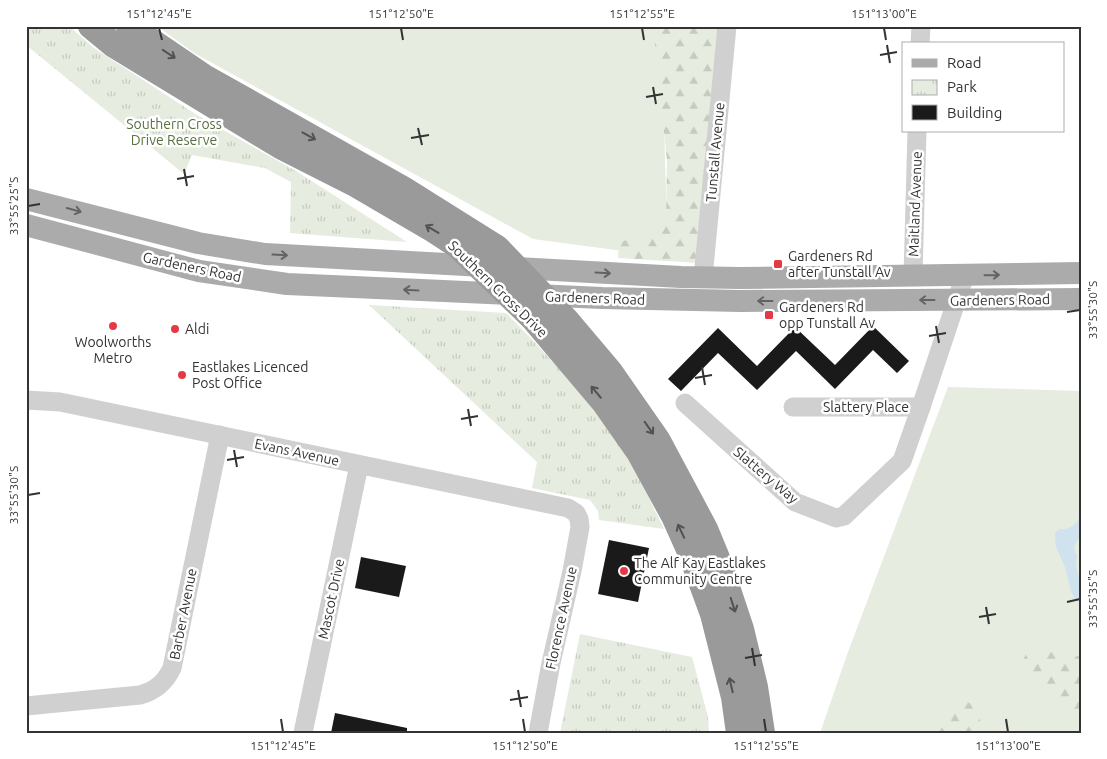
<svg xmlns="http://www.w3.org/2000/svg" width="1107" height="759" viewBox="0 0 1107 759" font-family="Ubuntu,sans-serif">
<style>
.grass{fill:#e6ecdf}
.forest{fill:url(#forest-firs)}
.park{fill:url(#park-tufts)}
.water{fill:#cfe2ee}
.building{fill:#1a1a1a}
.lines{fill:none;stroke-linecap:round;stroke-linejoin:round}
.minor{stroke:#d0d0d0;stroke-width:19}
.major{stroke:#ababab;stroke-width:22}
.highway{stroke:#9a9a9a;stroke-width:26}
.oneway{stroke:#525252}
.oneway2{stroke:#636363}
.ticks{fill:none;stroke:#333;stroke-width:2}
.poi-dot{fill:#e63946;stroke:#fff;stroke-width:2}
.labels{text-anchor:middle;stroke-width:5;stroke-linejoin:round;paint-order:stroke}
.park-label{font-size:14px;fill:#56703f;stroke:#fff}
.street-label{font-size:14px;fill:#333;stroke:#fff}
.poi-label{font-size:14px;fill:#333;stroke:#fff;text-anchor:start}
.neatline{fill:none;stroke:#333;stroke-width:2}
.ticks-label{font-size:12px;text-anchor:middle;fill:#333}
</style>
<defs>
<pattern id="forest-firs" width="22" height="20" patternUnits="userSpaceOnUse" patternTransform="scale(1.25)"><rect width="22" height="20" fill="#e6ecdf"/><path d="M5 1l3.5 6h-7zM16 11l3.5 6h-7z" fill="#c6cbc0"/></pattern>
<pattern id="park-tufts" width="24" height="20" patternUnits="userSpaceOnUse" patternTransform="scale(1.25)"><rect width="24" height="20" fill="#e6ecdf"/><path d="M3 7l-1-3M5 7V3M7 7l1-3M15 17l-1-3M17 17v-4M19 17l1-3" fill="none" stroke="#c6cbc0"/></pattern>
</defs>
<rect width="100%" height="100%" fill="#fff"/>
<g class="grass">
<path d="M157,26H661L668,257L533,239L194,53Z"/>
<path d="M948,387L1081,391V733H820L848,652Z"/>
</g>
<g class="forest">
<path d="M653,26H718L699,263L618,258L619,241L641,239L656,234L666,222L667,161Z"/>
<path d="M1037,647L1064,657L1081,656V716H1076L1063,708L1051,692L1024,669C1021,657 1027,651 1037,647Z"/>
<path d="M962,701L974,704L985,733H938Z"/>
</g>
<g class="park">
<path d="M26,26H69L94,48L200,117L296,171L407,242L290,233L291,182L265,168L192,155L184,174L26,45Z"/>
<path d="M369,305L506,313C550,357 594,404 627,457C641,479 652,505 664,529L599,520L598,511L590,500L532,488L537,462Z"/>
<path d="M580,634L692,657L708,717L709,733H560Z"/>
</g>
<path class="water" d="M1081,517V535L1076,543L1074,549L1077,556L1076,566L1081,585V603L1075,599L1071,591L1065,567L1056,547L1055,533L1059,529C1070,530 1074,525 1081,517Z"/>
<g class="building">
<path d="M873,326L909,361L897,373L873,350L835,389L796,351L757,390L718,353L681,391L668,379L718,328L757,366L795,327L835,365Z"/>
<path d="M609,540L649,548L638,602L598,594Z"/>
<path d="M361,557L406,566L399,597L355,588Z"/>
<path d="M335,713L407,728V733H331Z"/>
</g>
<g class="lines">
<g class="minor">
<path d="M920,44L921,26"/>
<path d="M913,276L917,131"/>
<path d="M703,278L727,26"/>
<path d="M26,400L60,402L568,508L576,513L579,519L580,527L572,571L551,663L538,733"/>
<path d="M685,403L795,502L836,518L844,516L902,461L921,407"/>
<path d="M793,407H921L965,275"/>
<path d="M26,706L140,695C155,691 165,683 172,668L220,435"/>
<path d="M303,733L359,465"/>
</g>
<g class="major">
<path d="M26,199L198,243L265,254L681,277L741,278L1081,273"/>
<path d="M26,225L199,271L287,284L602,298L741,301L1081,299"/>
</g>
<g class="highway">
<path d="M91,26L114,45L282,147L357,185L434,230L457,245L533,318L604,402L639,452L674,516L691,554L713,614L734,697L739,733"/>
<path d="M129,26L204,77L403,189L497,248L566,320L610,372L658,441L705,529L719,563L741,629L755,687L762,733"/>
</g>
</g>
<defs><path id="oneway-shaft" d="M-6 0H5M1.5-3L5.5 0L1.5 3" fill="none" stroke-width="1.6" stroke-linecap="round" stroke-linejoin="round" transform="scale(1.25)"/></defs>
<g class="oneway">
<use href="#oneway-shaft" transform="translate(169 54) rotate(34)"/>
<use href="#oneway-shaft" transform="translate(309 136) rotate(29)"/>
<use href="#oneway-shaft" transform="translate(432 229) rotate(-149)"/>
<use href="#oneway-shaft" transform="translate(596 392) rotate(-130)"/>
<use href="#oneway-shaft" transform="translate(649 428) rotate(55)"/>
<use href="#oneway-shaft" transform="translate(681 531) rotate(-115)"/>
<use href="#oneway-shaft" transform="translate(733 605) rotate(72)"/>
<use href="#oneway-shaft" transform="translate(731 685) rotate(-103)"/>
</g>
<g class="oneway2">
<use href="#oneway-shaft" transform="translate(74 210) rotate(15)"/>
<use href="#oneway-shaft" transform="translate(280 255) rotate(3)"/>
<use href="#oneway-shaft" transform="translate(603 273) rotate(3)"/>
<use href="#oneway-shaft" transform="translate(992 275) rotate(-1)"/>
<use href="#oneway-shaft" transform="translate(411 290) rotate(-177)"/>
<use href="#oneway-shaft" transform="translate(927 300) rotate(180)"/>
<use href="#oneway-shaft" transform="translate(765 301) rotate(180)"/>
</g>
<path class="ticks" d="M159,28L162,40M401,28L403,40M642,28L644,40M884,28L886,40M887,45L890,63M880,55L897,52M653,87L656,104M646,97L663,94M418,128L422,145M411,138L429,135M184,169L187,186M177,179L194,176M28,206L40,204M1067,312L1080,310M936,326L939,343M929,336L946,333M702,367L705,385M695,378L712,375M468,409L471,426M461,419L478,416M234,450L237,467M227,460L244,457M28,495L40,493M1067,602L1080,599M986,607L989,624M979,617L996,614M752,648L755,666M745,658L762,655M518,690L521,707M510,700L528,697M281,719L283,732M523,719L525,732M764,719L766,732M1006,719L1008,732"/>
<g class="poi-dot">
<rect x="773" y="259" width="10" height="10" rx="2.5"/>
<rect x="764" y="310" width="10" height="10" rx="2.5"/>
<circle cx="113" cy="326" r="5"/>
<circle cx="175" cy="329" r="5"/>
<circle cx="182" cy="375" r="5"/>
<circle cx="624" cy="571" r="5"/>
</g>
<g class="labels">
<g class="park-label">
<text x="174" y="129">Southern Cross<tspan x="174" dy="16">Drive Reserve</tspan></text>
</g>
<g class="street-label">
<text transform="translate(715 152) rotate(-85)" y="5">Tunstall Avenue</text>
<text transform="translate(915 204) rotate(-88)" y="5">Maitland Avenue</text>
<text transform="translate(192 267) rotate(12)" y="5">Gardeners Road</text>
<text transform="translate(498 289) rotate(44)" y="5">Southern Cross Drive</text>
<text transform="translate(595 298) rotate(2)" y="5">Gardeners Road</text>
<text transform="translate(1000 300) rotate(-1)" y="5">Gardeners Road</text>
<text x="866" y="412">Slattery Place</text>
<text transform="translate(297 452) rotate(12)" y="5">Evans Avenue</text>
<text transform="translate(766 475) rotate(40)" y="5">Slattery Way</text>
<text transform="translate(331 599) rotate(-78)" y="5">Mascot Drive</text>
<text transform="translate(183 614) rotate(-79)" y="5">Barber Avenue</text>
<text transform="translate(561 618) rotate(-78)" y="5">Florence Avenue</text>
</g>
<g class="poi-label">
<text x="788" y="261">Gardeners Rd<tspan x="788" dy="16">after Tunstall Av</tspan></text>
<text x="779" y="312">Gardeners Rd<tspan x="779" dy="16">opp Tunstall Av</tspan></text>
<text x="185" y="334">Aldi</text>
<text x="113" y="347" text-anchor="middle">Woolworths<tspan x="113" dy="16">Metro</tspan></text>
<text x="192" y="372">Eastlakes Licenced<tspan x="192" dy="16">Post Office</tspan></text>
<text x="634" y="568">The Alf Kay Eastlakes<tspan x="634" dy="16">Community Centre</tspan></text>
</g>
</g>
<rect width="1107" height="759" fill="none" stroke="#ffffff" stroke-width="55"/>
<rect x="902" y="42" width="162" height="90" fill="#ffffff" stroke="#adadad"/>
<rect x="912" y="59" width="25" height="8" fill="#ababab" stroke="#adadad"/>
<text x="947" y="68" font-size="15" fill="#333333">Road</text>
<rect x="912" y="80" width="25" height="15" fill="url(#park-tufts)" stroke="#adadad"/>
<text x="947" y="92" font-size="15" fill="#333333">Park</text>
<rect x="912" y="105" width="25" height="15" fill="#1a1a1a" stroke="#adadad"/>
<text x="947" y="118" font-size="15" fill="#333333">Building</text>
<rect x="28" y="28" width="1052" height="704" class="neatline"/>
<g class="ticks-label">
<text x="159" y="18">151°12'45"E</text>
<text x="401" y="18">151°12'50"E</text>
<text x="642" y="18">151°12'55"E</text>
<text x="884" y="18">151°13'00"E</text>
<text transform="translate(14 206) rotate(-90)" y="4">33°55'25"S</text>
<text transform="translate(1093 310) rotate(-90)" y="4">33°55'30"S</text>
<text transform="translate(14 495) rotate(-90)" y="4">33°55'30"S</text>
<text transform="translate(1093 599) rotate(-90)" y="4">33°55'35"S</text>
<text x="283" y="750">151°12'45"E</text>
<text x="525" y="750">151°12'50"E</text>
<text x="766" y="750">151°12'55"E</text>
<text x="1008" y="750">151°13'00"E</text>
</g>
</svg>
